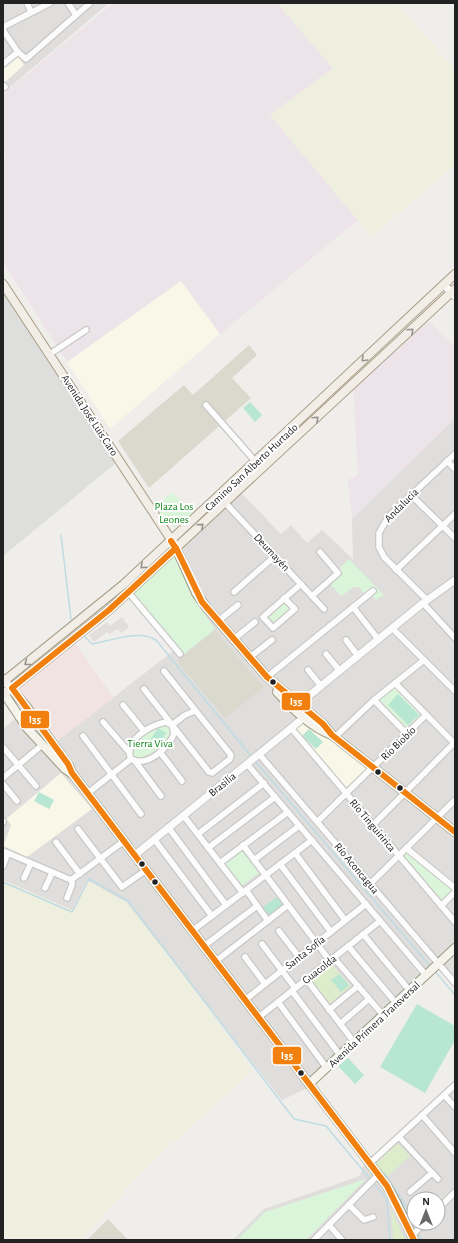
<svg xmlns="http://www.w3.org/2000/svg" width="458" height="1243" viewBox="0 0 458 1243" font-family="'Alegreya Sans',sans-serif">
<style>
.residential{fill:#dfdedc;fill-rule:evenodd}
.commercial{fill:#f1e3e1}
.industrial{fill:#ede4e9}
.education{fill:#f8f7e8}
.religious{fill:#dededc}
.construction{fill:#d9d9cd}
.farmland{fill:#efefdf}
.grass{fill:#ddeccb}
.park{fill:#daf5da}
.pitch{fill:#b7e6d2}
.parking{fill:#e0dfde}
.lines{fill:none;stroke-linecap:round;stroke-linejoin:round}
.stream{stroke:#bfdbe3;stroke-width:1.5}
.minor-casing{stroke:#c9c8c7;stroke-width:8}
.tertiary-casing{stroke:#c9c8c7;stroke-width:9}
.secondary-casing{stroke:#999a82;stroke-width:10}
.primary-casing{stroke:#a79c86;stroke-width:10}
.minor{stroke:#fdfcfc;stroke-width:5.5}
.tertiary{stroke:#fdfcfc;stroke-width:7}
.secondary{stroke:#f4f4ed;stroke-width:8}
.primary{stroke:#f3ede7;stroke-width:8}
.bus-1-casing{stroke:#fff;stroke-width:9}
.bus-1{stroke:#f1800e;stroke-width:6}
.oneway{stroke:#95928e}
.bus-dot{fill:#222;stroke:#fff;stroke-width:1.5}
.labels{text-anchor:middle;stroke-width:4;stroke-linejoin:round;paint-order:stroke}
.street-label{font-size:11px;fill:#222;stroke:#fff}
.park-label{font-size:11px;fill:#0c8416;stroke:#fff}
.line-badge{stroke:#fff;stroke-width:1.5}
.badge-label{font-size:11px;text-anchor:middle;font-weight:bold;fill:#fff}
</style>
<rect width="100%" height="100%" fill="#f0eeeb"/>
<g class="residential">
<path d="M3,3H109L3,93Z"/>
<path d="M455,418V987L440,969H435L314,1085L282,1100L126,902L72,910L3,880V729L29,707L56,742L177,648L133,594L241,493L281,534L291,525L307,543L322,530L353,559L352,519Z"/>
<path d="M455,1081V1240H233L264,1209L360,1176L363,1166ZM414,1199H438V1223H414Z"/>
</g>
<path class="commercial" d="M74,642L114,698L56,742L16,689Z"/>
<g class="industrial">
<path d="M113,3H277L333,68L270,115L358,220L220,334L181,281L67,362L3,262V159L6,157L3,152V94Z"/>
<path d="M428,320L455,348V418L352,519L348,480L358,475L353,387Z"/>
</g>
<g class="education">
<path d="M18,57L24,65L5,82L3,79V69Z"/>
<path d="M181,281L220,334L110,429L67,362Z"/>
<path d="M305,720L367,769L346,790L292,729Z"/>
<path d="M61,773L92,809L27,857L3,846L11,825L6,819Z"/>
</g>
<path class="religious" d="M3,288L117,462L3,556Z"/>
<g class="construction">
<path d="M249,345L257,355L232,378L251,398L149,488L118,441L184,385L193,395Z"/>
<path d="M214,630L264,687L225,718L177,661Z"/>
<path d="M108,1219L128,1240H87Z"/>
</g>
<g class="farmland">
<path d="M277,3H396L455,69V165L370,238L358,220L270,115L333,68Z"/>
<path d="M3,880L72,910L87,880L126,902L177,966L253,1071L165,1150L131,1184L81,1240H9L3,1233Z"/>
</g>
<g class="grass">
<path d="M331,964L351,986L329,1004L310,980Z"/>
<path d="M397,1142L410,1156L385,1179L373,1165Z"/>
<path d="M391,1208L405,1240H393Z"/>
</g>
<g class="park">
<path d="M172,492L192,513L175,527C164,523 161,516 157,505Z"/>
<path d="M174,556L193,598L215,629L183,655L133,594Z"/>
<path d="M349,559L384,595L376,600L369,592L365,595L359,587H354L341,596L329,583L342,573L339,569Z"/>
<path d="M285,601L292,608L272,626L265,619Z"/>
<path d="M395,686L421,714L405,729L379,701Z"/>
<path d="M165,724L169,725L171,734C163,748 152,761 134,757L132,748C140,735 151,729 165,724Z"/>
<path d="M242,851L259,873L241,886L225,863Z"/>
<path d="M408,852L454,890L440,902L403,857Z"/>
<path d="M366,1179L306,1240H237L265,1212Z"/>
</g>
<g class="pitch">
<path d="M250,402L262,415L255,422L243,408Z"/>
<path d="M398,694L419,715L408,725L388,705Z"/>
<path d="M158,728L166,733L157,748L149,742Z"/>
<path d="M309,729L323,742L316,749L302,736Z"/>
<path d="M39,792L54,800L49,809L34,801Z"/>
<path d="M277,897L283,906L270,916L263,907Z"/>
<path d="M339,974L349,985L341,992L331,980Z"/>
<path d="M417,1004L455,1026V1040L425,1093L380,1067Z"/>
<path d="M348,1058L364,1075L355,1084L338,1066Z"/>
</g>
<g class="parking">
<path d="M196,547L221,574L205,585L190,552Z"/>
<path d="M122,617L129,627L121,633L117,629L110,634L107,632L94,642L89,635L107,622L110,626Z"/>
</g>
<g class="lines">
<g class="stream">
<path d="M61,535L71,619"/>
<path d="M84,636L92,644C110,641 139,629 156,640L251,756"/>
<path d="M255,761L430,966"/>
<path d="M3,882L72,912L89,879L128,901L294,1119L326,1126L371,1180"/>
<path d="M434,970L455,995"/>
<path d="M384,1173L404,1203L416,1229"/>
<path d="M374,1183L387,1199L390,1240"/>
<path d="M418,1233L421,1240"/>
</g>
<g class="minor-casing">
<g id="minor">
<path d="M27,3L31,12"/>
<path d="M68,3L76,15"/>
<path d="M3,27L50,3"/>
<path d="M3,30L18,52L26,59L90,3"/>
<path d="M3,64L18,52"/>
<path d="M3,85L5,87"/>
<path d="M50,354L86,330"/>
<path d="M206,405L262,469"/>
<path d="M447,461L455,469"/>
<path d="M411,495L455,538"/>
<path d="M219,496L324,609"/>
<path d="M396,570L455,514"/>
<path d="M234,592L275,556"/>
<path d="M129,593L180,654"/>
<path d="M312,596L338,573L320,552"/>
<path d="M284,598L295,609L273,628L263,617L301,584"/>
<path d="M427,600L384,557L379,547V533L388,517L455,454"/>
<path d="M423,603L455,638"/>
<path d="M353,607L378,639"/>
<path d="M218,621L238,605"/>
<path d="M392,628L455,691"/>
<path d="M234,639L255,622"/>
<path d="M346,640L358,656"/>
<path d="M326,654L340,671"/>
<path d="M250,657L272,640"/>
<path d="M308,670L321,686"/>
<path d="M267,677L373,591"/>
<path d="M395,683L455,744"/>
<path d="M144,689L209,772L212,773L230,759L231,755L164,671"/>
<path d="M374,700L407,734"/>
<path d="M123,705L144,731"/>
<path d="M103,722L129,752"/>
<path d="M166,722L172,725L174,734C168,748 147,768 131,759C123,740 151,725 166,722Z"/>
<path d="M172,725L185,715L195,711"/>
<path d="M291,728L455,922"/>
<path d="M83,736L141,814"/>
<path d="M335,737L374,700L424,660"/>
<path d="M3,747L36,786"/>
<path d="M160,752L182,781"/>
<path d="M259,754L455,983"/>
<path d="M135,761L161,796"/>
<path d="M247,764L426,975"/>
<path d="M3,778L42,745"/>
<path d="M3,784L17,801"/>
<path d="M88,793L131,759"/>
<path d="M183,815L243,893"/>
<path d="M3,821V822"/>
<path d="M318,821L426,715"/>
<path d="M373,825L455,742"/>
<path d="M168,827L226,905"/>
<path d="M78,829L122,887L146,870"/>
<path d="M198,834L264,783"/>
<path d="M154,839L212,916"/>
<path d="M56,842L80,874"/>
<path d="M243,845L330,961"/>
<path d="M208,848L275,797"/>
<path d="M406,848L455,888"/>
<path d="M3,851L71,880L124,841"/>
<path d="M295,853L345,920"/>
<path d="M254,860L299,826"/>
<path d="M220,863L288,812"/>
<path d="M280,864L331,932"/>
<path d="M3,866L8,853"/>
<path d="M24,878L31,863"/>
<path d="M370,884L455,800"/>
<path d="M45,888L52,873"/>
<path d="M246,890L268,921"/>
<path d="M67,898L72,885V879"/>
<path d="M441,906L455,892"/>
<path d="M192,931L312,840"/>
<path d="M279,931L299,957"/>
<path d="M363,934L410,991"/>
<path d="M262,944L295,988"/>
<path d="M204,946L257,906"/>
<path d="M348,946L396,1003"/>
<path d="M245,957L265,984"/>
<path d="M334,958L383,1015"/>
<path d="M216,961L288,905"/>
<path d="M306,979L354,1042"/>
<path d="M292,991L340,1055"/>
<path d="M245,1000L366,904"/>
<path d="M278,1002L326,1067"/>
<path d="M329,1010L358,986"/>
<path d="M259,1017L380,921"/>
<path d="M340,1024L369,999"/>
<path d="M444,1095L455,1107"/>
<path d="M422,1115L455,1153"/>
<path d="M399,1137L438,1179"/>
<path d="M369,1164L455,1085"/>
<path d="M410,1192L432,1173"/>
<path d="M349,1205L364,1220L373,1217"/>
<path d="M438,1209L455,1192"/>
<path d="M329,1225L342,1240"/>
<path d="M412,1236L424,1223"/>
<path d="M314,1240L378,1175"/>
</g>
</g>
<g class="tertiary-casing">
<g id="tertiary">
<path d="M444,285L455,296"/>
<path d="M295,707L423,603L455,580"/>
<path d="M135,855L307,715"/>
</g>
</g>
<g class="secondary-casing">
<g id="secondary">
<path d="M176,548L196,593L206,607L267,677L323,724L332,735"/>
<path d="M3,679L26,706L69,766L72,773L387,1186L396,1202L414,1240"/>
<path d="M3,692L27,728L65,769L71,773"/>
<path d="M277,692C291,707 311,728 332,735L455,832"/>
<path d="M309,1084L455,948"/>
</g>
</g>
<g class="primary-casing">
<g id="primary">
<path d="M3,284L174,544"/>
<path d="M3,682L124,584L455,274"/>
<path d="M3,695L109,610L455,289"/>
</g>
</g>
<use href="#minor" class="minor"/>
<use href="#tertiary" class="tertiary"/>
<use href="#secondary" class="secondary"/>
<use href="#primary" class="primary"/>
<g class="bus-1-casing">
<g id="bus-1">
<path d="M171,541L177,550L202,602L267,677L323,724L332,735L455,832"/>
<path d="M176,548L109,610L12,688L68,764L72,773L387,1186L414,1240"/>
</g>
</g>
<use href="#bus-1" class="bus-1"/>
</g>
<defs><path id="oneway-chevron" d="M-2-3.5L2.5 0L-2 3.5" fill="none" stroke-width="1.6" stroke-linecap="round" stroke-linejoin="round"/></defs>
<g class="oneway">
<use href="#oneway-chevron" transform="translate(411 331) rotate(-43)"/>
<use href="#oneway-chevron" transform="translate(364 359) rotate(135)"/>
<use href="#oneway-chevron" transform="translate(316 419) rotate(-43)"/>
<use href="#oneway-chevron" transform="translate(201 526) rotate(-42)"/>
<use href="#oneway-chevron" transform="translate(143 566) rotate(137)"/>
<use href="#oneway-chevron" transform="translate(27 663) rotate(142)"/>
</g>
<g class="bus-dot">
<circle cx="273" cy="682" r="3.5"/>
<circle cx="378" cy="772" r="3.5"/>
<circle cx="400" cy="788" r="3.5"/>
<circle cx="142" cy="864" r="3.5"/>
<circle cx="155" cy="882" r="3.5"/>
<circle cx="301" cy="1073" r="3.5"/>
</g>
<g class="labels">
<g class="street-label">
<text transform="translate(90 415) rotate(57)" y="4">Avenida José Luis Caro</text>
<text transform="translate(251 467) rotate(-43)" y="4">Camino San Alberto Hurtado</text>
<text transform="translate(401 505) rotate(-45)" y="4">Andalucía</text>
<text transform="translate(272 552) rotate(47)" y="4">Deumayén</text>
<text transform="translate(398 743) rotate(-44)" y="4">Río Biobío</text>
<text transform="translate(222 784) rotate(-39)" y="4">Brasilia</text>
<text transform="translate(373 825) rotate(50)" y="4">Río Tinguiririca</text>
<text transform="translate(357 868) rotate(50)" y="4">Río Aconcagua</text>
<text transform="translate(305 952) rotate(-38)" y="4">Santa Sofía</text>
<text transform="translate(319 969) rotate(-38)" y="4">Guacolda</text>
<text transform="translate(374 1024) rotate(-43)" y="4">Avenida Primera Transversal</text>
</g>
<g class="park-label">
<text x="174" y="510">Plaza Los<tspan x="174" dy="13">Leones</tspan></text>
<text x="150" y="747">Tierra Viva</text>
</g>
</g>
<g class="line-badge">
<rect x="281" y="692" width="30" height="19" rx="4" fill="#f1800e"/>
<rect x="20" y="710" width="30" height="19" rx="4" fill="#f1800e"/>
<rect x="272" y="1046" width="30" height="19" rx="4" fill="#f1800e"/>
</g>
<g class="badge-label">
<text x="296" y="705">I35</text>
<text x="35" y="723">I35</text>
<text x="287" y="1059">I35</text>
</g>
<rect width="458" height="1243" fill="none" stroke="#222222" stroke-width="8"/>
<g transform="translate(426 1211)"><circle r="19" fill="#ffffff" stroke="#a7a7a7"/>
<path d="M0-3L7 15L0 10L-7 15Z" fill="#6a6968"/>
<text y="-6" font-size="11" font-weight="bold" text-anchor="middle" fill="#222222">N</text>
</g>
</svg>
